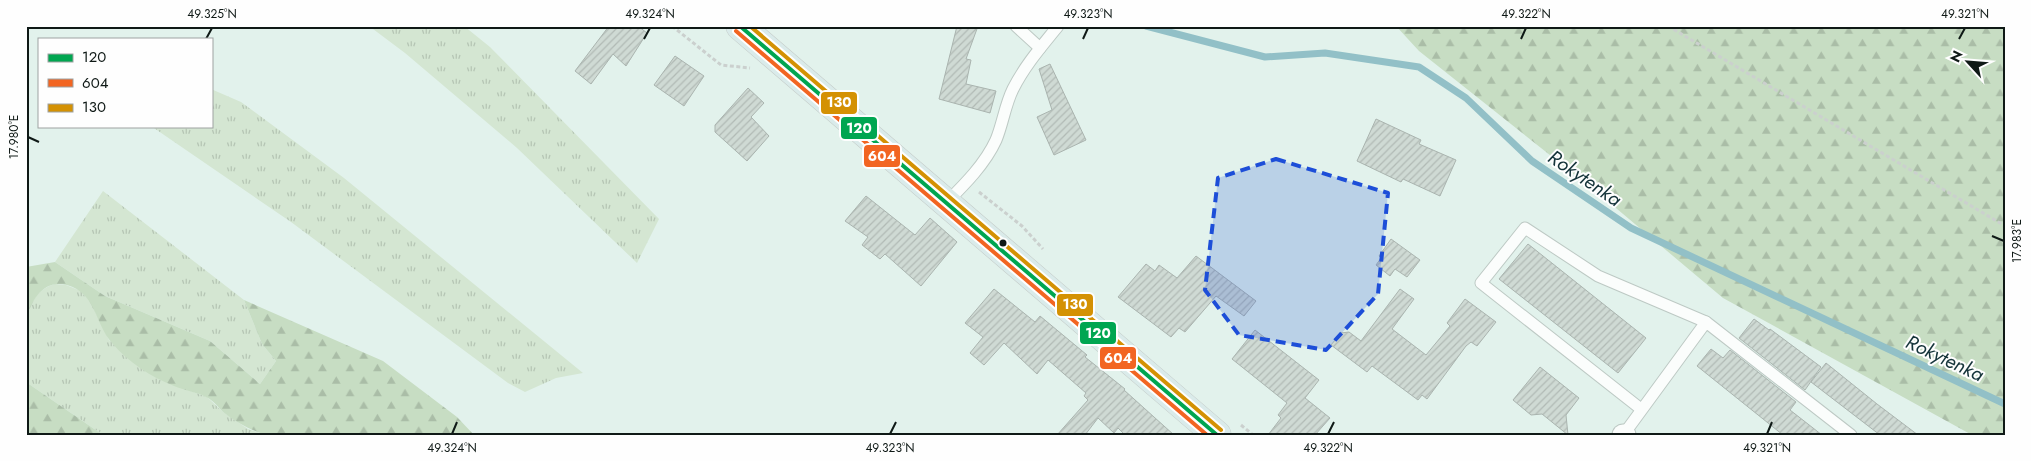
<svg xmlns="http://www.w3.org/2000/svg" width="2031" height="461" viewBox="0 0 2031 461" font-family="Jost,sans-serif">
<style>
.grass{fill:url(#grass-tufts)}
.forest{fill:url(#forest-firs)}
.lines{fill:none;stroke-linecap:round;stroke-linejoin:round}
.stream{stroke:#92c0c7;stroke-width:7}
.building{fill:url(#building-hatch);stroke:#aab4af}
.lane-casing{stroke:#bdc9c4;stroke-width:13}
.street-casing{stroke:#bdc9c4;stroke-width:23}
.primary-casing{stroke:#c5ccc9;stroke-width:29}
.path{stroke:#cbd0ce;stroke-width:3;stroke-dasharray:4 2.5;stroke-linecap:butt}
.lane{stroke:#fbfdfc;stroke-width:11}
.street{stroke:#fbfdfc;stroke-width:21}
.primary{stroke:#daebea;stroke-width:28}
.bus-1-casing{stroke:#fefefe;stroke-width:8}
.bus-2-casing{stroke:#fefefe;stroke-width:8}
.bus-3-casing{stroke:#fefefe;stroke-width:8}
.bus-1{stroke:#00a651;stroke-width:4}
.bus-2{stroke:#f26522;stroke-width:4}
.bus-3{stroke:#d49103;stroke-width:4}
.marked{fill:#1d4ed8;fill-opacity:0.2;stroke:#1d4ed8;stroke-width:4;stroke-dasharray:10 6;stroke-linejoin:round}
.ticks{fill:none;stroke:#0f1916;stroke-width:2}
.bus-dot{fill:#0f1916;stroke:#fefefe;stroke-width:2}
.labels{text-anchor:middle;stroke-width:4;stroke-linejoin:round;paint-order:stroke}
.water-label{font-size:20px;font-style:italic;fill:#15343a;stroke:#fefefe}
.line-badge{stroke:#fefefe;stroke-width:2}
.badge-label{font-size:14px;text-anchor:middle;font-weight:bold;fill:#fff}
.neatline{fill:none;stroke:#0f1916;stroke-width:2}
.ticks-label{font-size:12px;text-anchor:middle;fill:#0f1916}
</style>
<defs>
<pattern id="grass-tufts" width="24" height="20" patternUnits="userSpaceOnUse" patternTransform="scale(1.25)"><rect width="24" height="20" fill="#d4e6d2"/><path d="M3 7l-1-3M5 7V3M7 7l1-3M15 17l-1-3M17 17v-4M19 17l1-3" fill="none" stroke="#b5c5b4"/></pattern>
<pattern id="forest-firs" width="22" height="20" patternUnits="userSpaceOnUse" patternTransform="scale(1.25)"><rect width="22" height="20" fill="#c7ddc3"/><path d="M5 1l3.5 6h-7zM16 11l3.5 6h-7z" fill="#aabda7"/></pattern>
<pattern id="building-hatch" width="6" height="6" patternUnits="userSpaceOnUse" patternTransform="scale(1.25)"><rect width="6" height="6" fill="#cfdad4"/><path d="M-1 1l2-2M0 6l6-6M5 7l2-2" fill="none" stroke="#b1bab5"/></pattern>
</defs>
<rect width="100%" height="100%" fill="#e2f2ec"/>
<g class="grass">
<path d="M369,26H464L490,47L659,219L637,263L517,148L405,53Z"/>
<path d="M211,89L241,102L344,178L583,373L556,378L525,392L508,383L291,222L151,126H211Z"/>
<path d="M103,191L244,300L262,344L276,361L260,384L210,341L105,296L55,262Z"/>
<path d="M55,284L66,285L81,291L91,303L109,340L159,379L207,397L223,412L248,429L267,435H103L26,382C26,351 16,295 55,284Z"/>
</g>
<g class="forest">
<path d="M1396,26H2005V435H1972L1723,298L1604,198L1419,51Z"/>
<path d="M55,262L105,296L210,341L260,384L276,361L262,344L244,300L383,361L457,417L474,435H267C250,430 237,423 223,412C218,407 213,400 206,397C196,392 184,390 174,386C151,377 128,362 112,343C95,324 96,293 67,285C43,279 32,300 26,319V267Z"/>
<path d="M26,382L103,435H26Z"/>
</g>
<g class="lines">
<path class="stream" d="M1146,26L1265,57L1325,53L1419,67L1466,98L1532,161L1631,228L2005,404"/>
</g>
<g class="building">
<path d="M609,26H638L647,33L626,66L613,54L591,84L575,71Z"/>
<path d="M957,26H978L966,59L971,60L966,84L996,91L990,113L939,99Z"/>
<path d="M675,56L704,76L684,106L654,85Z"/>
<path d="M1050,64L1086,140L1054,155L1037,117L1052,110L1039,69Z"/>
<path d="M748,88L764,103L751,117L769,136L747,161L715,132V125Z"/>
<path d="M1376,119L1421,140L1419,144L1456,160L1440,196L1403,179L1401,182L1357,161Z"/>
<path d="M866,196L915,235L930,218L957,242L921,286L885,254L880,259L862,245L868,237L845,221Z"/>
<path d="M1391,239L1420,260L1407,277L1395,269L1390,276L1376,265L1381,258L1379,256Z"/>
<path d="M1528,244L1646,338L1618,373L1499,279Z"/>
<path d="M1196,256L1256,301L1244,316L1216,296L1185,332L1179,328L1171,337L1118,297L1146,264L1155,271L1159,265L1177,278Z"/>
<path d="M994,289L1035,322L1040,316L1087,355L1085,357L1125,389L1124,390L1174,435H1125L1118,428L1114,433L1098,418L1085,435H1057L1088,400L1084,396L1086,393L1048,360L1037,374L1004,343L984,365L970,353L983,337L965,323Z"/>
<path d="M1400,289L1414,299L1392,329L1426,355L1450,326L1447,323L1465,299L1496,322L1477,346L1471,342L1466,346L1427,399L1422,395L1418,400L1372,366L1367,372L1331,345L1341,333L1349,332L1361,341Z"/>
<path d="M1754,319L1769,330L1770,329L1821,367L1805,390L1739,338Z"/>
<path d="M1255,330L1319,380L1305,398L1330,418L1315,435H1268L1281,418L1278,415L1287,403L1232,359Z"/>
<path d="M1711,349L1723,358L1730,350L1796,402L1790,410L1822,435H1783L1697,366Z"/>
<path d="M1826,363L1877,404L1918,435H1880L1811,382Z"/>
<path d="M1540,367L1579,398L1566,415L1568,435L1542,414L1531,415L1513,400Z"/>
</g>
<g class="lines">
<g class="lane-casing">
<g id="lane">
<path d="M1016,26L1040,48"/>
<path d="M946,203C965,184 985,164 996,140C1003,123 1005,105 1013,89C1025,65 1042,46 1058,26"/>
<path d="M1641,409L1481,283L1525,228L1598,276L1706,322"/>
<path d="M1624,434L1706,322L1851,435"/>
</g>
</g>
<g class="street-casing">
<path id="street" d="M1623,435H1625"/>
</g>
<g class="primary-casing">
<path id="primary" d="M740,26L1217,435"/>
</g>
<g class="path">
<path d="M672,26L721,65L750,68"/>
<path d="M1668,26L2005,226"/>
<path d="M979,192L1022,226L1043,249"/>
<path d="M1241,425L1253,435"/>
</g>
<use href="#lane" class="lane"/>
<use href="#street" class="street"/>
<use href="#primary" class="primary"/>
<g class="bus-1-casing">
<path id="bus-1" d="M740,26L1217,435"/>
</g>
<g class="bus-2-casing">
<path id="bus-2" d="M736,31L1207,435"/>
</g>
<g class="bus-3-casing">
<path id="bus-3" d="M750,26L1221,430"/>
</g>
<use href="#bus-1" class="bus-1"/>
<use href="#bus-2" class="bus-2"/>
<use href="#bus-3" class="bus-3"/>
</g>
<path class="marked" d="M1276,159L1388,193L1378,294L1326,350L1239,335L1205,290L1218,178Z"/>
<path class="ticks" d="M206,39L212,28M644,39L650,28M1083,39L1088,28M1521,39L1526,28M1959,39L1965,28M28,137L39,142M1992,236L2004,241M452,434L457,422M890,434L896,422M1328,434L1334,422M1767,434L1772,422"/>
<circle class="bus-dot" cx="1003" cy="243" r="4.5"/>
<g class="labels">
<g class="water-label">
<text transform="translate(1585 178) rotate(34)" y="7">Rokytenka</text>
<text transform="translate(1945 358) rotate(25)" y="7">Rokytenka</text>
</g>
</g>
<g class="line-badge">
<rect x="820" y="91" width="38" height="24" rx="5" fill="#d49103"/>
<rect x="840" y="116" width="38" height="24" rx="5" fill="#00a651"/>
<rect x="863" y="144" width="38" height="24" rx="5" fill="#f26522"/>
<rect x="1056" y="293" width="38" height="24" rx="5" fill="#d49103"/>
<rect x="1079" y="321" width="38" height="24" rx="5" fill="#00a651"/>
<rect x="1099" y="346" width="38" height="24" rx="5" fill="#f26522"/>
</g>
<g class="badge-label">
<text x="839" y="107">130</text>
<text x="859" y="133">120</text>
<text x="882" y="161">604</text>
<text x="1075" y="309">130</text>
<text x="1098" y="338">120</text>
<text x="1118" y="363">604</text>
</g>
<rect width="2031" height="461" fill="none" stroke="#fefefe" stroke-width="55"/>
<rect x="38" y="38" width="175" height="90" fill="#fefefe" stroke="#9ea2a1"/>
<rect x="48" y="54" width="25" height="8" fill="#00a651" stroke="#9ea2a1"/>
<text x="82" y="62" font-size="15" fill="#0f1916">120</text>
<rect x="48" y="79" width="25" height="8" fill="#f26522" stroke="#9ea2a1"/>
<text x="82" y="88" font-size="15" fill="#0f1916">604</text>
<rect x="48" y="104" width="25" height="8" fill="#d49103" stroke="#9ea2a1"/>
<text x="82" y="112" font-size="15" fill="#0f1916">130</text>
<g transform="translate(1968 62) rotate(296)" stroke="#fefefe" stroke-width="4" paint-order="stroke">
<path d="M0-4L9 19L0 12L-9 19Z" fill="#0f1916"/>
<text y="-8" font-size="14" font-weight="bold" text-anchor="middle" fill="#0f1916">N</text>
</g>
<rect x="28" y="28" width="1976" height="406" class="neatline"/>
<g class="ticks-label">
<text x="212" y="18">49.325°N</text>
<text x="650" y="18">49.324°N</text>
<text x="1088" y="18">49.323°N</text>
<text x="1526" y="18">49.322°N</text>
<text x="1965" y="18">49.321°N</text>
<text transform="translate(14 137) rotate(-90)" y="4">17.980°E</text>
<text transform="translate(2017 241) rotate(-90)" y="4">17.983°E</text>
<text x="452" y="452">49.324°N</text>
<text x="890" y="452">49.323°N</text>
<text x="1328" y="452">49.322°N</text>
<text x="1767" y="452">49.321°N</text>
</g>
</svg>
